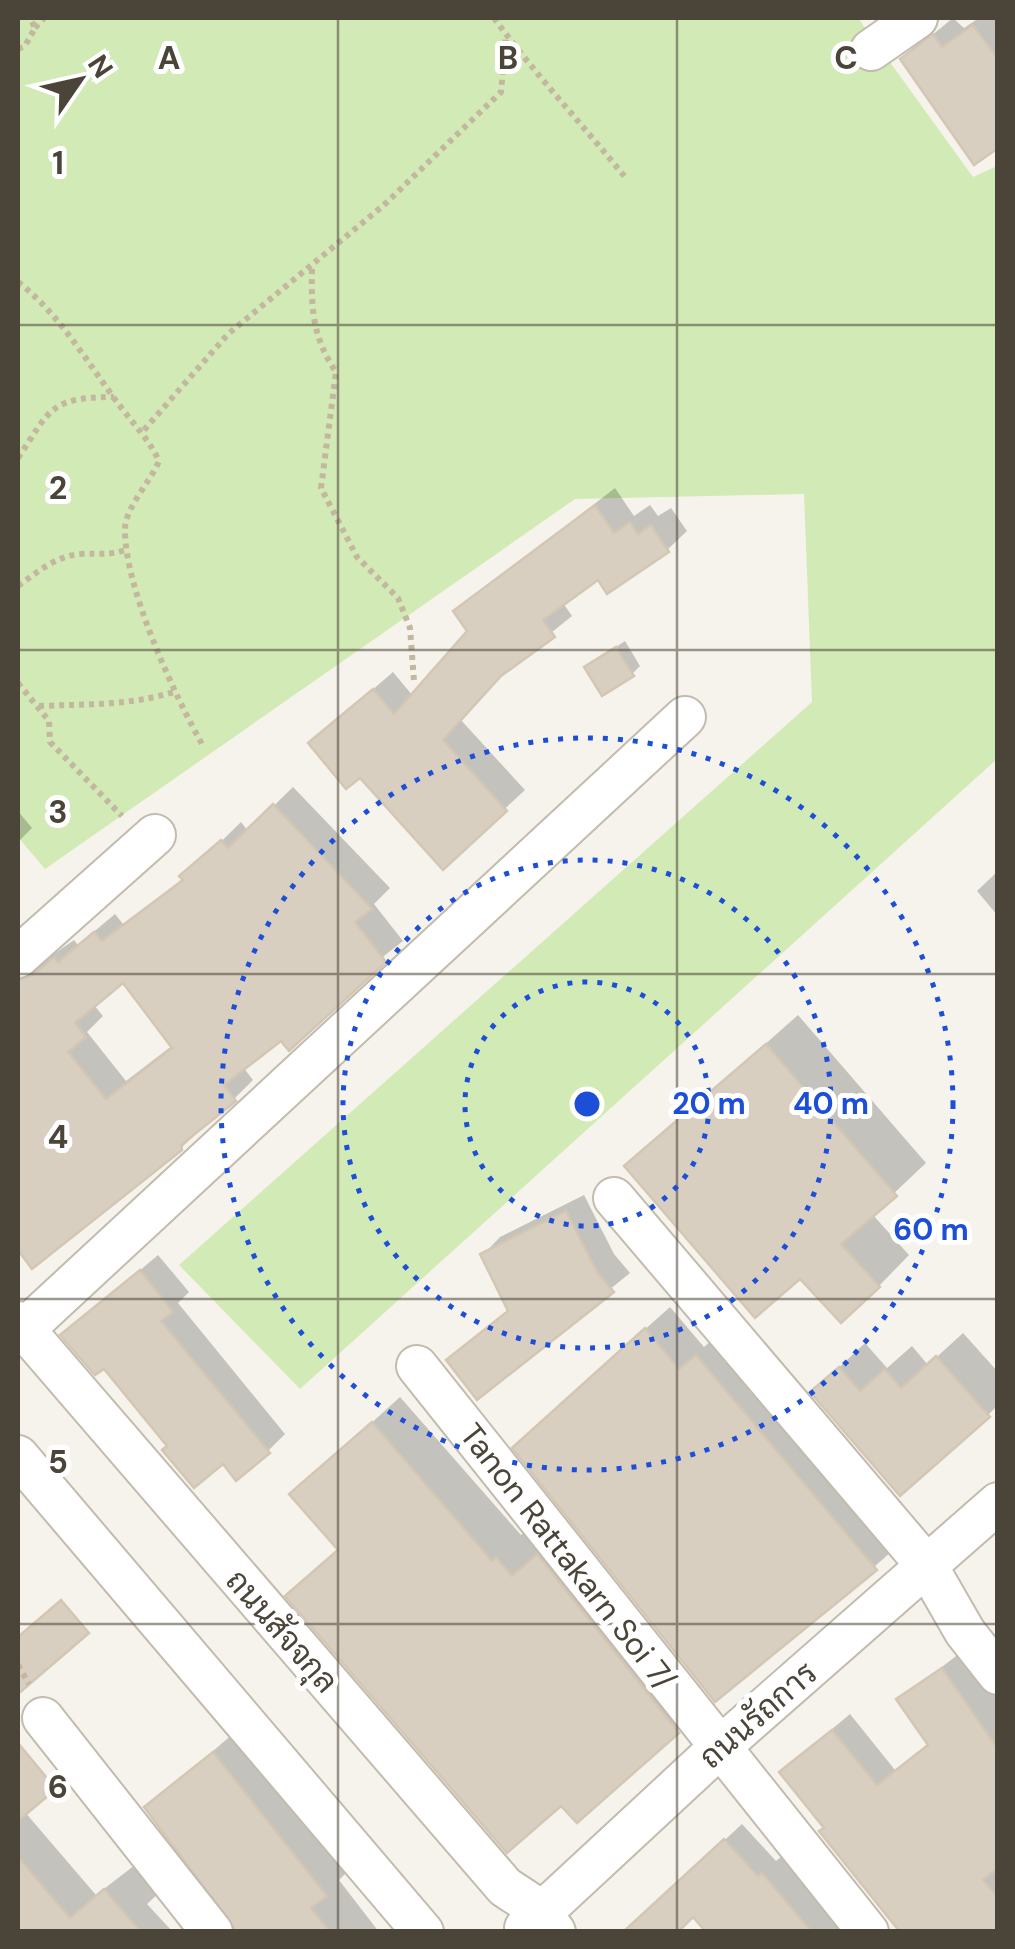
<svg xmlns="http://www.w3.org/2000/svg" width="1015" height="1949" viewBox="0 0 1015 1949" font-family="'DM Sans',Sarabun,sans-serif">
<style>
.green{fill:#d2eab5}
.shadow{fill:#0003;fill-rule:evenodd}
.building{fill:#d8cfc1;stroke:#d3c7b4;stroke-width:2.5;fill-rule:evenodd}
.lines{fill:none;stroke-linecap:round;stroke-linejoin:round}
.minor-casing{stroke:#c2bbae;stroke-width:44}
.path{stroke:#c4b79f;stroke-width:6;stroke-dasharray:5 5;stroke-linecap:butt}
.minor{stroke:#fff;stroke-width:40}
.grid{fill:none;stroke:#4b4439;stroke-width:2.5;stroke-opacity:0.55}
.ring{fill:none;stroke:#1d4ed8;stroke-width:5;stroke-dasharray:5 10}
.labels{text-anchor:middle;stroke-width:10;stroke-linejoin:round;paint-order:stroke}
.street-label{font-size:32px;fill:#4b4439;stroke:#fff}
.grid-label{font-size:32px;text-anchor:middle;font-weight:bold;fill:#4b4439;stroke:#fff;stroke-width:10;stroke-linejoin:round;paint-order:stroke}
.centre{fill:#1d4ed8;stroke:#fff;stroke-width:5}
.ring-label{font-size:30px;text-anchor:middle;font-weight:bold;fill:#1d4ed8;stroke:#fff;stroke-width:10;stroke-linejoin:round;paint-order:stroke}
</style>
<rect width="100%" height="100%" fill="#f6f3ec"/>
<path class="green" d="M18,18H858L973,177L997,166V759L300,1389L179,1265L812,702L804,494L575,499L45,869L18,837Z"/>
<g class="shadow">
<path d="M953,18L964,28L979,18H998V144L903,59Z"/>
<path d="M615,488L634,516L650,505L658,516L671,508L687,531L667,550L599,577L563,603L572,616L505,670L460,719L525,790L443,866L360,775L311,743L393,672L413,696L470,631L456,611Z"/>
<path d="M625,641L640,666L632,674L587,667Z"/>
<path d="M293,787L390,888L374,904L403,941L243,1067L253,1080L234,1099L181,1148L33,1266L18,1246V979L74,940L78,945L115,914L123,924L184,878L241,822L248,831ZM123,979L173,1045L126,1081L87,1032L103,1016L93,1004Z"/>
<path d="M18,811L32,828L18,842Z"/>
<path d="M998,871V916L977,891Z"/>
<path d="M798,1015L926,1163L872,1214L909,1255L879,1286L800,1275L628,1166Z"/>
<path d="M584,1195L614,1254L630,1273L477,1397L449,1360L510,1309L483,1255L500,1237Z"/>
<path d="M158,1255L189,1292L178,1303L285,1434L268,1451L223,1461L170,1445L104,1366L64,1335Z"/>
<path d="M670,1307L704,1347L720,1333L899,1545L801,1631L539,1424Z"/>
<path d="M963,1333L998,1372V1405L988,1415L813,1392L865,1343L887,1368L912,1346L928,1365Z"/>
<path d="M400,1397L521,1535L525,1532L705,1703L677,1731L561,1802L289,1596L340,1548L293,1494Z"/>
<path d="M960,1653L998,1696V1932L826,1827L800,1756L850,1714L895,1770L929,1743L899,1700Z"/>
<path d="M242,1726L353,1866L339,1880L379,1932H241L148,1807Z"/>
<path d="M18,1804L96,1895L135,1865L159,1893L147,1904L171,1930L18,1932Z"/>
<path d="M742,1824L776,1861L781,1857L834,1921L851,1932H709L694,1914L661,1899Z"/>
</g>
<g class="building">
<path d="M973,25L998,59V148L974,165L900,59L933,34L942,47Z"/>
<path d="M595,505L614,533L630,522L638,534L651,525L669,552L607,594L598,580L543,620L555,637L501,676L443,740L507,811L443,870L360,778L346,789L308,743L373,689L394,714L467,631L453,611Z"/>
<path d="M616,647L634,676L602,696L584,667Z"/>
<path d="M273,804L372,909L355,922L386,962L289,1051L281,1041L224,1085L236,1101L181,1145L182,1150L32,1269L18,1250V980L33,975L54,957L58,962L94,932L102,941L183,880L179,876L221,840L228,848ZM123,983L172,1048L106,1099L68,1052L86,1037L75,1023Z"/>
<path d="M766,1044L897,1196L841,1244L880,1287L841,1323L800,1279L755,1318L624,1166Z"/>
<path d="M566,1211L597,1272L614,1292L477,1400L446,1360L508,1311L480,1254Z"/>
<path d="M140,1270L173,1312L161,1321L270,1453L236,1481L223,1464L194,1488L162,1450L167,1446L104,1369L95,1375L60,1335Z"/>
<path d="M645,1328L679,1369L696,1355L877,1570L715,1702L512,1448Z"/>
<path d="M936,1356L990,1417L900,1496L810,1392L839,1367L860,1391L885,1369L901,1388Z"/>
<path d="M372,1422L492,1561L496,1557L512,1576L537,1554L679,1733L577,1823L561,1806L507,1853L285,1596L338,1550L289,1494Z"/>
<path d="M61,1600L89,1633L18,1694V1637Z"/>
<path d="M942,1668L998,1749V1868L983,1880L998,1897V1932H900L819,1831L824,1828L779,1772L832,1730L877,1785L928,1745L896,1699Z"/>
<path d="M18,1743L56,1789L18,1821Z"/>
<path d="M213,1752L327,1896L311,1908L330,1932H237L144,1807Z"/>
<path d="M724,1839L758,1876L762,1873L812,1932H706L693,1917L678,1932H623Z"/>
<path d="M18,1857L70,1918L104,1889L141,1932H18Z"/>
</g>
<g class="lines">
<g class="minor-casing">
<g id="minor">
<path d="M871,50L917,18"/>
<path d="M18,957L155,835"/>
<path d="M614,1198L927,1566L965,1632L998,1674"/>
<path d="M18,1322L505,1887L540,1910L555,1932"/>
<path d="M18,1335L685,717"/>
<path d="M417,1366L868,1932"/>
<path d="M18,1456L423,1932"/>
<path d="M43,1718L212,1932"/>
<path d="M525,1928L719,1748L998,1503"/>
</g>
</g>
<g class="path">
<path d="M494,18C534,73 582,124 625,177"/>
<path d="M35,28L44,18"/>
<path d="M18,49L25,46L35,28L30,18"/>
<path d="M312,269C311,310 313,338 336,372L321,488L357,557L398,598L410,628L414,681"/>
<path d="M18,282C61,315 90,367 123,410C137,428 149,440 159,461C151,481 125,508 125,529C124,587 175,696 203,746"/>
<path d="M144,430L228,334L384,205L501,92L506,35"/>
<path d="M18,458C50,411 48,397 114,397"/>
<path d="M18,586C38,572 55,556 81,554C100,553 110,556 128,549"/>
<path d="M18,683L49,721L50,742L122,816"/>
<path d="M39,706C87,704 130,706 177,691"/>
<path d="M18,1665L29,1684"/>
</g>
<use href="#minor" class="minor"/>
</g>
<path class="grid" d="M338,18V1932M677,18V1932M18,325H998M18,650H998M18,974H998M18,1299H998M18,1624H998"/>
<g class="ring">
<circle cx="587" cy="1104" r="122"/>
<circle cx="587" cy="1104" r="244"/>
<circle cx="587" cy="1104" r="366"/>
</g>
<g class="labels">
<g class="street-label">
<text transform="translate(568 1557) rotate(52)" y="11">Tanon Rattakarn Soi 7/</text>
<text transform="translate(282 1631) rotate(49)" y="11">ถนนสัจจกุล</text>
<text transform="translate(758 1715) rotate(-41)" y="11">ถนนรัถการ</text>
</g>
</g>
<g class="grid-label">
<text x="169" y="69">A</text>
<text x="508" y="69">B</text>
<text x="846" y="69">C</text>
<text x="58" y="174">1</text>
<text x="58" y="499">2</text>
<text x="58" y="823">3</text>
<text x="58" y="1148">4</text>
<text x="58" y="1473">5</text>
<text x="58" y="1798">6</text>
</g>
<circle cx="587" cy="1104" r="15" class="centre"/>
<g class="ring-label">
<text x="709" y="1114">20 m</text>
<text x="831" y="1114">40 m</text>
<text x="931" y="1240">60 m</text>
</g>
<rect width="1015" height="1949" fill="none" stroke="#4b4439" stroke-width="40"/>
<g transform="translate(80 80) rotate(56)" stroke="#ffffff" stroke-width="8" paint-order="stroke">
<path d="M0-8L18 38L0 25L-18 38Z" fill="#4b4439"/>
<text y="-15" font-size="28" font-weight="bold" text-anchor="middle" fill="#4b4439">N</text>
</g>
</svg>
